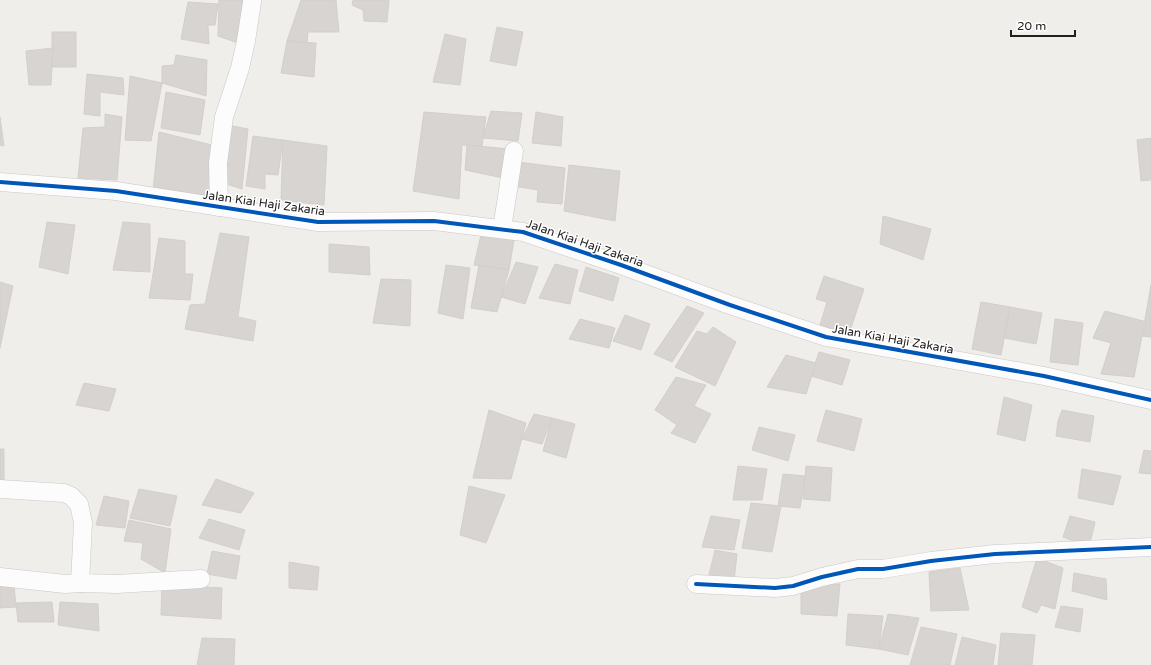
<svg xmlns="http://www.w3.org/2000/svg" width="1151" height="665" viewBox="0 0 1151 665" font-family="'Varela Round',sans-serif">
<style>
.building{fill:#d7d4d1;stroke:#d3d0cb}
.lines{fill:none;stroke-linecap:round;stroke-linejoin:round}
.street-casing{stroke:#c8c8c6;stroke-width:19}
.street{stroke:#fdfcfc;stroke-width:18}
.cycleway-casing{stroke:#fff;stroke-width:6}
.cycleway{stroke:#0057b8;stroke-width:4}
.labels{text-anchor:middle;stroke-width:3;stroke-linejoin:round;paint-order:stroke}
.street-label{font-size:12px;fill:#212121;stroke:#fff}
</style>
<rect width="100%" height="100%" fill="#f0eeea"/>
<g class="building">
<path d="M219,0H243L238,43L218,36Z"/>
<path d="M301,0H336L339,32H308L307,42L287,41Z"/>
<path d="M353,0H389L387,22L364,21L363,10L352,5Z"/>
<path d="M188,2L218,4L215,25H208L209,44L181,39Z"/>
<path d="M497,27L523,32L516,66L490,61Z"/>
<rect x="52" y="32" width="24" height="35"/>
<path d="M445,34L466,39L460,85L433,82Z"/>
<path d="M287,41L316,43L314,77L281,73Z"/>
<path d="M53,48L51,85H29L26,51Z"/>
<path d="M176,55L207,60L206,96L162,83V66L174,65Z"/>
<path d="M87,74L123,78L124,95L100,92V116L84,114Z"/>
<path d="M130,76L162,83L151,141L125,140Z"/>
<path d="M166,92L205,100L200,135L161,128Z"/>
<path d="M491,111L522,113L518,141L483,138Z"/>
<path d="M424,112L486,117L482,146L462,145L459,199L413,191Z"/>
<path d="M536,112L563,117L561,146L532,143Z"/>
<path d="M105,114L122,117L117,180L78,178L83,128L105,127Z"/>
<path d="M0,117L4,146L0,145Z"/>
<path d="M227,125L248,129L242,189L220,182Z"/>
<path d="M159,132L216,146L213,201L153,191Z"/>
<path d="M253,136L283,140L278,175L265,174V189L246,186Z"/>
<path d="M1151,138V180L1141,181L1137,140Z"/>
<path d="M283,140L327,146L324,205L281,200Z"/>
<path d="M467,145L509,149L503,178L465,170Z"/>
<path d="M518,162L565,168L562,204L537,202L538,190L513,186Z"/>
<path d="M569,165L620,171L615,221L564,211Z"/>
<path d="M883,216L931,229L923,260L880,244Z"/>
<path d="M47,222L75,225L68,274L39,267Z"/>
<path d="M123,222L150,224V272L113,270Z"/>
<path d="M220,233L249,237L238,317L256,321L253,341L185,329L190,305L205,304Z"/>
<path d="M481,235L514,240L509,270L474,265Z"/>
<path d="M159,238L185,241V274H193L190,300L149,298Z"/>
<path d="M329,244L369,247L370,275L329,272Z"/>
<path d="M516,262L538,267L525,304L501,297Z"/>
<path d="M555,264L578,270L570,304L539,298Z"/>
<path d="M446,265L470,268L463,319L438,313Z"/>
<path d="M479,265L509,270L497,312L471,308Z"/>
<path d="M586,267L619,278L613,301L579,291Z"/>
<path d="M824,276L864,289L849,334L820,325L827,302L816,299Z"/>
<path d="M381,279L411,280L410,326L373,323Z"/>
<path d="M0,282L13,286L0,348Z"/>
<path d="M1151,285V337L1142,336Z"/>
<path d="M981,302L1010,307L1001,355L972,349Z"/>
<path d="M687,306L704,313L672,362L654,354Z"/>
<path d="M1010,307L1042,313L1036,344L1004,338Z"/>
<path d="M1105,311L1147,322L1142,336L1134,377L1101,374L1111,343L1093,338Z"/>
<path d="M625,315L650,324L641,350L613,341Z"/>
<path d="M580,319L615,328L609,348L569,339Z"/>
<path d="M1055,319L1083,323L1078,365L1050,362Z"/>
<path d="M713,327L736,342L715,386L675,367L697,331L707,334Z"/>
<path d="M819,352L850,360L842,385L811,376Z"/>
<path d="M786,355L816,363L806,394L767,387Z"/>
<path d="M676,377L706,385L694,406L711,414L695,443L671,433L677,425L655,410Z"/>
<path d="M84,383L116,389L109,411L76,405Z"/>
<path d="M1004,397L1032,405L1025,441L997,434Z"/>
<path d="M489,410L526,423L511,479L473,478Z"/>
<path d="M826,410L862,419L854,451L817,441Z"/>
<path d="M1062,410L1094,416L1090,442L1056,436L1058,421Z"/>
<path d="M534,414L552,418L542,444L522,439Z"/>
<path d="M552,418L575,424L566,458L543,451Z"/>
<path d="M759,427L795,435L788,461L752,450Z"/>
<path d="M0,449H4V487L0,486Z"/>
<path d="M1144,450L1151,451V474L1139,473Z"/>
<path d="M738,466L767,469L762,500H733Z"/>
<path d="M806,466L832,468L830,501L803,499Z"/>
<path d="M1082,469L1121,476L1113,505L1078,498Z"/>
<path d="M783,474L805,476L800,508L778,506Z"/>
<path d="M216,479L254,493L241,513L202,505Z"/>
<path d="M469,486L505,495L486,543L460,535Z"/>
<path d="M139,489L177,496L170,526L130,518Z"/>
<path d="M104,496L129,501L125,528L96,525Z"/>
<path d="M751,503L781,506L772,552L742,548Z"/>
<path d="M711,516L740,520L734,550L702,547Z"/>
<path d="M1070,516L1095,522L1089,547L1063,537Z"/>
<path d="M209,519L245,530L239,550L199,538Z"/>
<path d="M129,520L171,529L165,573L141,559L143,543L124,541Z"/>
<path d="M715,550L737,554L734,581L709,575Z"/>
<path d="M212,551L240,556L236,579L207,574Z"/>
<path d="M1037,558L1063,568L1055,609L1041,605L1037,613L1022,607Z"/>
<path d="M289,562L319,567L317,590L289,588Z"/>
<path d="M960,568L969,610L931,611L929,572Z"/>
<path d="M1074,573L1106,579L1107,600L1072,591Z"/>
<path d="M162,584L222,588L221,619L161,615Z"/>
<path d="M840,584L837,616L801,614V586Z"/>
<path d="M0,585H14L16,607L0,608Z"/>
<path d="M52,602L54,622H18L16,603Z"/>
<path d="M60,602L98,604L99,631L58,625Z"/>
<path d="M1061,606L1083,609L1080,632L1055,627Z"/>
<path d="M848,614L883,616L879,649L846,645Z"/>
<path d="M888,614L919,618L908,655L879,649Z"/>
<path d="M921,627L957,634L950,665H910Z"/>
<path d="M1001,633L1035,635L1032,665H998Z"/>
<path d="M962,637L996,645L993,665H955Z"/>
<path d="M202,638L235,639L234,665H197Z"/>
</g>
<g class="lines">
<g class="street-casing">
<g id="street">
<path d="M0,182L116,191L318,222L434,221L523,232L621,265L730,305L826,337L1044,376L1151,400"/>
<path d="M219,207L218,163L224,117L240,68L246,41L252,2"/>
<path d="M502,229L514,151"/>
<path d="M0,489L64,493L71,496L79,504L83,523L80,583L65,584L0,577"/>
<path d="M80,583L117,584L201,579"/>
<path d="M696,584L775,588L793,586L822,577L858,569H883L931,561L995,554L1151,547"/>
</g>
</g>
<use href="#street" class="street"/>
<g class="cycleway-casing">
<g id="cycleway">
<path d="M0,182L116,191L318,222L434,221L523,232L621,265L730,305L826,337L1044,376L1151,400"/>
<path d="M696,584L775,588L793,586L822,577L858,569H883L931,561L995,554L1151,547"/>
</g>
</g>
<use href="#cycleway" class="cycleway"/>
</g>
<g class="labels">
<g class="street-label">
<text transform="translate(264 203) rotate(8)" y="4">Jalan Kiai Haji Zakaria</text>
<text transform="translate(585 243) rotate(19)" y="4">Jalan Kiai Haji Zakaria</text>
<text transform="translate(893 339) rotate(10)" y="4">Jalan Kiai Haji Zakaria</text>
</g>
</g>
<path d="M1011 30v6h64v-6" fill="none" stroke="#212121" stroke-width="2"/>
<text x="1017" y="30" font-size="12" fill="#212121" stroke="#ffffff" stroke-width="3" paint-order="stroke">20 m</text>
</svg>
